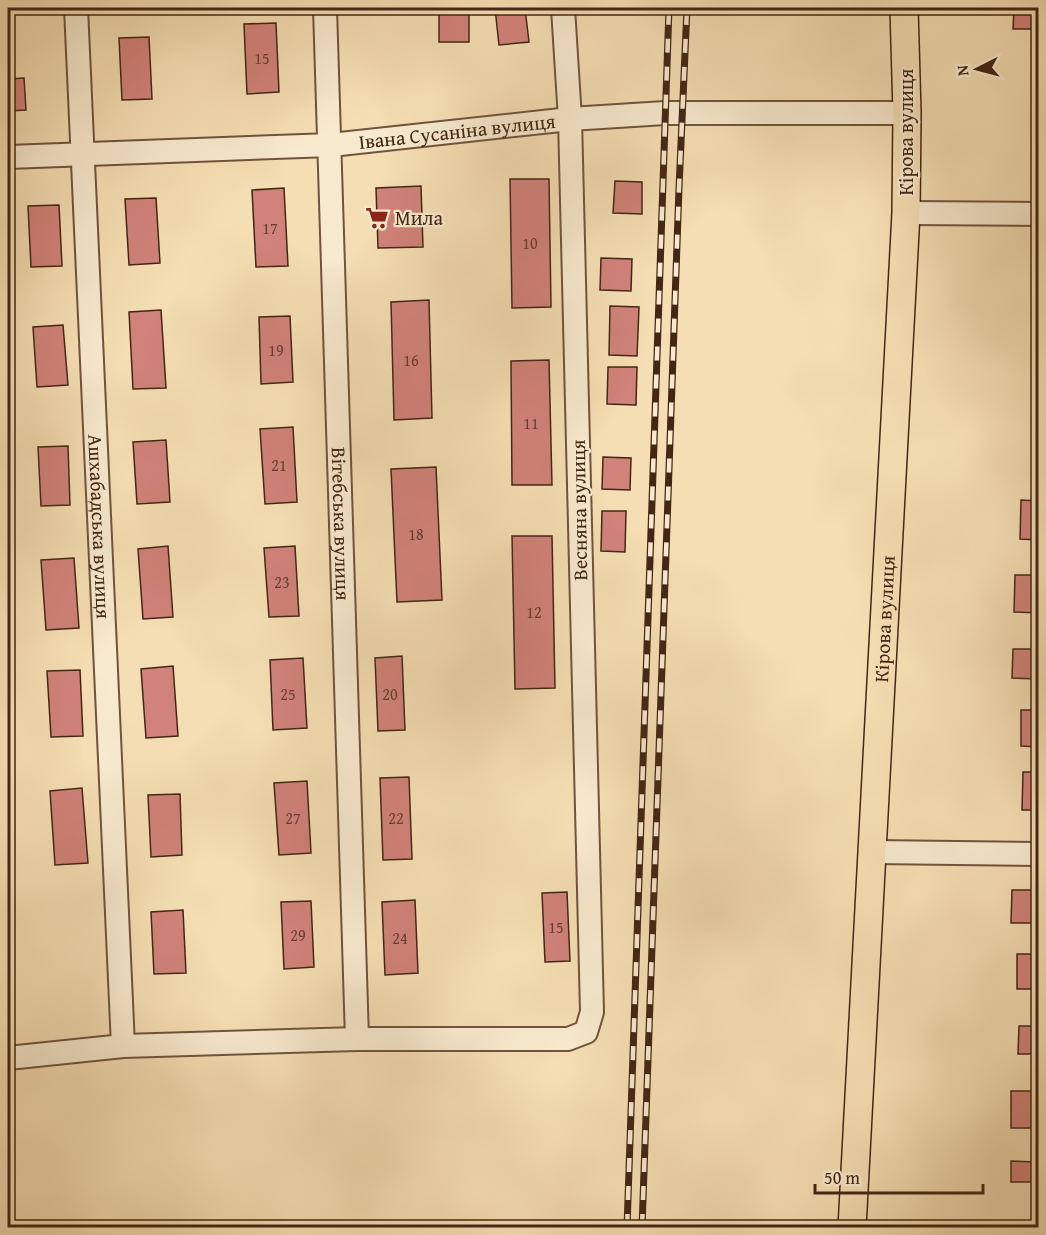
<svg xmlns="http://www.w3.org/2000/svg" width="1046" height="1235" viewBox="0 0 1046 1235" font-family="'Gentium Book Plus',serif">
<style>
.building{fill:#d18279;stroke:#432616;stroke-width:1.5}
.lines{fill:none;stroke-linecap:round;stroke-linejoin:round}
.minor-casing{stroke:#70543d;stroke-width:26}
.major-casing{stroke:#432616;stroke-width:30}
.minor{stroke:#f8eace;stroke-width:22}
.major{stroke:#f5deb3;stroke-width:27}
.rail-casing{stroke:#432616;stroke-width:7}
.rail{stroke:#f8eace;stroke-width:4.5;stroke-dasharray:14;stroke-linecap:butt}
.labels{text-anchor:middle;stroke-width:4.5;stroke-linejoin:round;paint-order:stroke}
.number-label{font-size:16px;fill:#663d2f}
.street-label{font-size:20px;fill:#432616;stroke:#f8eace}
.poi-label{font-size:20px;fill:#432616;stroke:#f8eace;text-anchor:start}
</style>
<rect width="100%" height="100%" fill="#f5deb3"/>
<filter id="stains"><feTurbulence type="fractalNoise" baseFrequency=".00333" numOctaves="4"/><feColorMatrix values="0 0 0 0 .2 0 0 0 0 .09 0 0 0 0 .02 0 0 0 .5 -.17"/></filter>
<radialGradient id="worn" r=".72"><stop offset=".6" stop-color="#630" stop-opacity="0"/><stop offset="1" stop-color="#630" stop-opacity=".3"/></radialGradient>
<g class="building">
<rect x="439" y="8" width="30" height="34"/>
<path d="M495,8H525L529,42L499,45Z"/>
<path d="M1014,8H1038V29H1013Z"/>
<path d="M276,23L279,92L247,94L244,24Z"/>
<path d="M149,37L152,99L122,100L119,38Z"/>
<path d="M24,78L26,110L8,111V79Z"/>
<path d="M510,179H549L551,307L512,308Z"/>
<path d="M615,181L642,182V214L613,213Z"/>
<path d="M421,186L423,247L378,248L376,188Z"/>
<path d="M284,188L288,266L256,267L252,190Z"/>
<path d="M156,198L160,263L129,265L125,199Z"/>
<path d="M59,205L62,266L31,267L28,206Z"/>
<path d="M1034,251H1038V288H1033Z"/>
<path d="M601,258L632,259L631,291L600,290Z"/>
<path d="M429,300L432,418L394,420L391,302Z"/>
<path d="M610,306L639,307L637,356L609,355Z"/>
<path d="M161,310L166,388L133,389L129,312Z"/>
<path d="M290,316L293,382L261,384L259,317Z"/>
<path d="M63,325L68,385L37,387L33,327Z"/>
<path d="M549,360L552,485H512L511,361Z"/>
<path d="M608,367H637L636,405L607,404Z"/>
<path d="M293,427L297,502L265,504L260,429Z"/>
<path d="M166,440L170,502L137,504L133,442Z"/>
<path d="M68,446L70,505L41,506L38,447Z"/>
<path d="M603,457L631,458L630,490L602,489Z"/>
<path d="M436,467L442,600L397,602L391,469Z"/>
<path d="M1021,500L1038,501V540L1020,539Z"/>
<path d="M602,511H626L625,552L601,551Z"/>
<path d="M512,536H552L555,688L515,689Z"/>
<path d="M168,546L173,617L143,619L138,549Z"/>
<path d="M295,546L299,616L269,617L264,548Z"/>
<path d="M74,558L79,628L46,630L41,560Z"/>
<path d="M1015,575H1038V613L1014,612Z"/>
<path d="M1013,649H1038V679L1012,678Z"/>
<path d="M402,656L405,730L378,731L375,658Z"/>
<path d="M303,658L307,728L273,730L270,660Z"/>
<path d="M173,666L178,736L146,738L141,669Z"/>
<path d="M80,670L83,736L51,737L47,671Z"/>
<path d="M1021,710H1038V747L1021,746Z"/>
<path d="M1023,772H1038V810H1022Z"/>
<path d="M409,777L412,859L383,860L380,778Z"/>
<path d="M307,781L311,853L279,855L274,783Z"/>
<path d="M82,788L88,863L55,865L50,791Z"/>
<path d="M180,794L182,855L151,857L148,795Z"/>
<path d="M1012,890H1038V923H1011Z"/>
<path d="M567,892L570,961L545,962L542,893Z"/>
<path d="M415,900L418,973L385,975L382,902Z"/>
<path d="M311,901L314,967L284,969L281,902Z"/>
<path d="M183,910L186,973L154,974L151,912Z"/>
<rect x="1017" y="954" width="21" height="35"/>
<path d="M1019,1026H1038V1054H1018Z"/>
<rect x="1011" y="1091" width="27" height="37"/>
<path d="M1011,1161L1038,1162V1182H1011Z"/>
</g>
<g class="lines">
<g class="minor-casing">
<g id="minor">
<path id="s1" d="M76,8L123,1046"/>
<path id="s2" d="M325,8L357,1039"/>
<path id="s3" d="M8,157L331,145L570,119L665,113H907"/>
<path d="M906,213L1038,214"/>
<path d="M873,852L1038,854"/>
<path d="M8,1058L123,1046L357,1039H568L586,1032L592,1012L570,119L563,8"/>
</g>
</g>
<g class="major-casing">
<g id="major">
<path id="s4" d="M852,1228L906,213L907,113L904,8"/>
</g>
</g>
<use href="#minor" class="minor"/>
<use href="#major" class="major"/>
<g class="rail-casing">
<g id="rail">
<path d="M627,1228L669,8"/>
<path d="M642,1228L679,188L687,8"/>
</g>
</g>
<use href="#rail" class="rail"/>
</g>
<defs>
<g id="supermarket-bare" transform="scale(1.8)"><path d="M-6-5.5h2.5l.6 2H6L4.5 2H-2.5L-4.4-4H-6ZM-1.5 3.2a1.3 1.3 0 1 0 .1 0ZM3 3.2a1.3 1.3 0 1 0 .1 0Z" fill="#8f2418" stroke="#f8eace" stroke-width="2.5" paint-order="stroke"/></g>
</defs>
<g fill-rule="evenodd">
<use href="#supermarket-bare" x="377" y="218"/>
</g>
<g class="labels">
<g class="number-label">
<text x="262" y="64">15</text>
<text x="270" y="234">17</text>
<text x="530" y="249">10</text>
<text x="276" y="356">19</text>
<text x="411" y="366">16</text>
<text x="531" y="429">11</text>
<text x="279" y="471">21</text>
<text x="416" y="540">18</text>
<text x="282" y="588">23</text>
<text x="534" y="618">12</text>
<text x="288" y="700">25</text>
<text x="390" y="700">20</text>
<text x="293" y="824">27</text>
<text x="396" y="824">22</text>
<text x="556" y="933">15</text>
<text x="298" y="941">29</text>
<text x="400" y="944">24</text>
</g>
<g class="street-label">
<text dy="7" stroke="none"><textPath href="#s3" startOffset="450">Івана Сусаніна вулиця</textPath></text>
<text transform="translate(906 132) rotate(-90)" y="7">Кірова вулиця</text>
<text transform="translate(579 510) rotate(-91)" y="7">Весняна вулиця</text>
<text dy="7" stroke="none"><textPath href="#s2" startOffset="516">Вітебська вулиця</textPath></text>
<text dy="7" stroke="none"><textPath href="#s1" startOffset="519">Ашхабадська вулиця</textPath></text>
<text dy="7" stroke="none"><textPath href="#s4" startOffset="610">Кірова вулиця</textPath></text>
</g>
<g class="poi-label">
<text x="395" y="225">Мила</text>
</g>
</g>
<rect width="1046" height="1235" fill="none" stroke="#f5deb3" stroke-width="30"/>
<rect x="9" y="9" width="1028" height="1217" fill="none" stroke="#432616" stroke-width="3"/>
<rect x="15" y="15" width="1016" height="1205" fill="none" stroke="#432616" stroke-width="1.5"/>
<g transform="translate(977 69) rotate(264)" stroke="#f8eace" stroke-width="4.5" paint-order="stroke">
<path d="M0-4.5L10 22L0 15L-10 22Z" fill="#432616"/>
<text y="-9" font-size="16" font-weight="bold" text-anchor="middle" fill="#432616">N</text>
</g>
<path d="M815 1184v9h168v-9" fill="none" stroke="#432616" stroke-width="3"/>
<text x="824" y="1184" font-size="18" fill="#432616" stroke="#f8eace" stroke-width="4.5" paint-order="stroke">50 m</text>
<rect width="100%" height="100%" filter="url(#stains)"/>
<rect width="100%" height="100%" fill="url(#worn)"/>
</svg>
